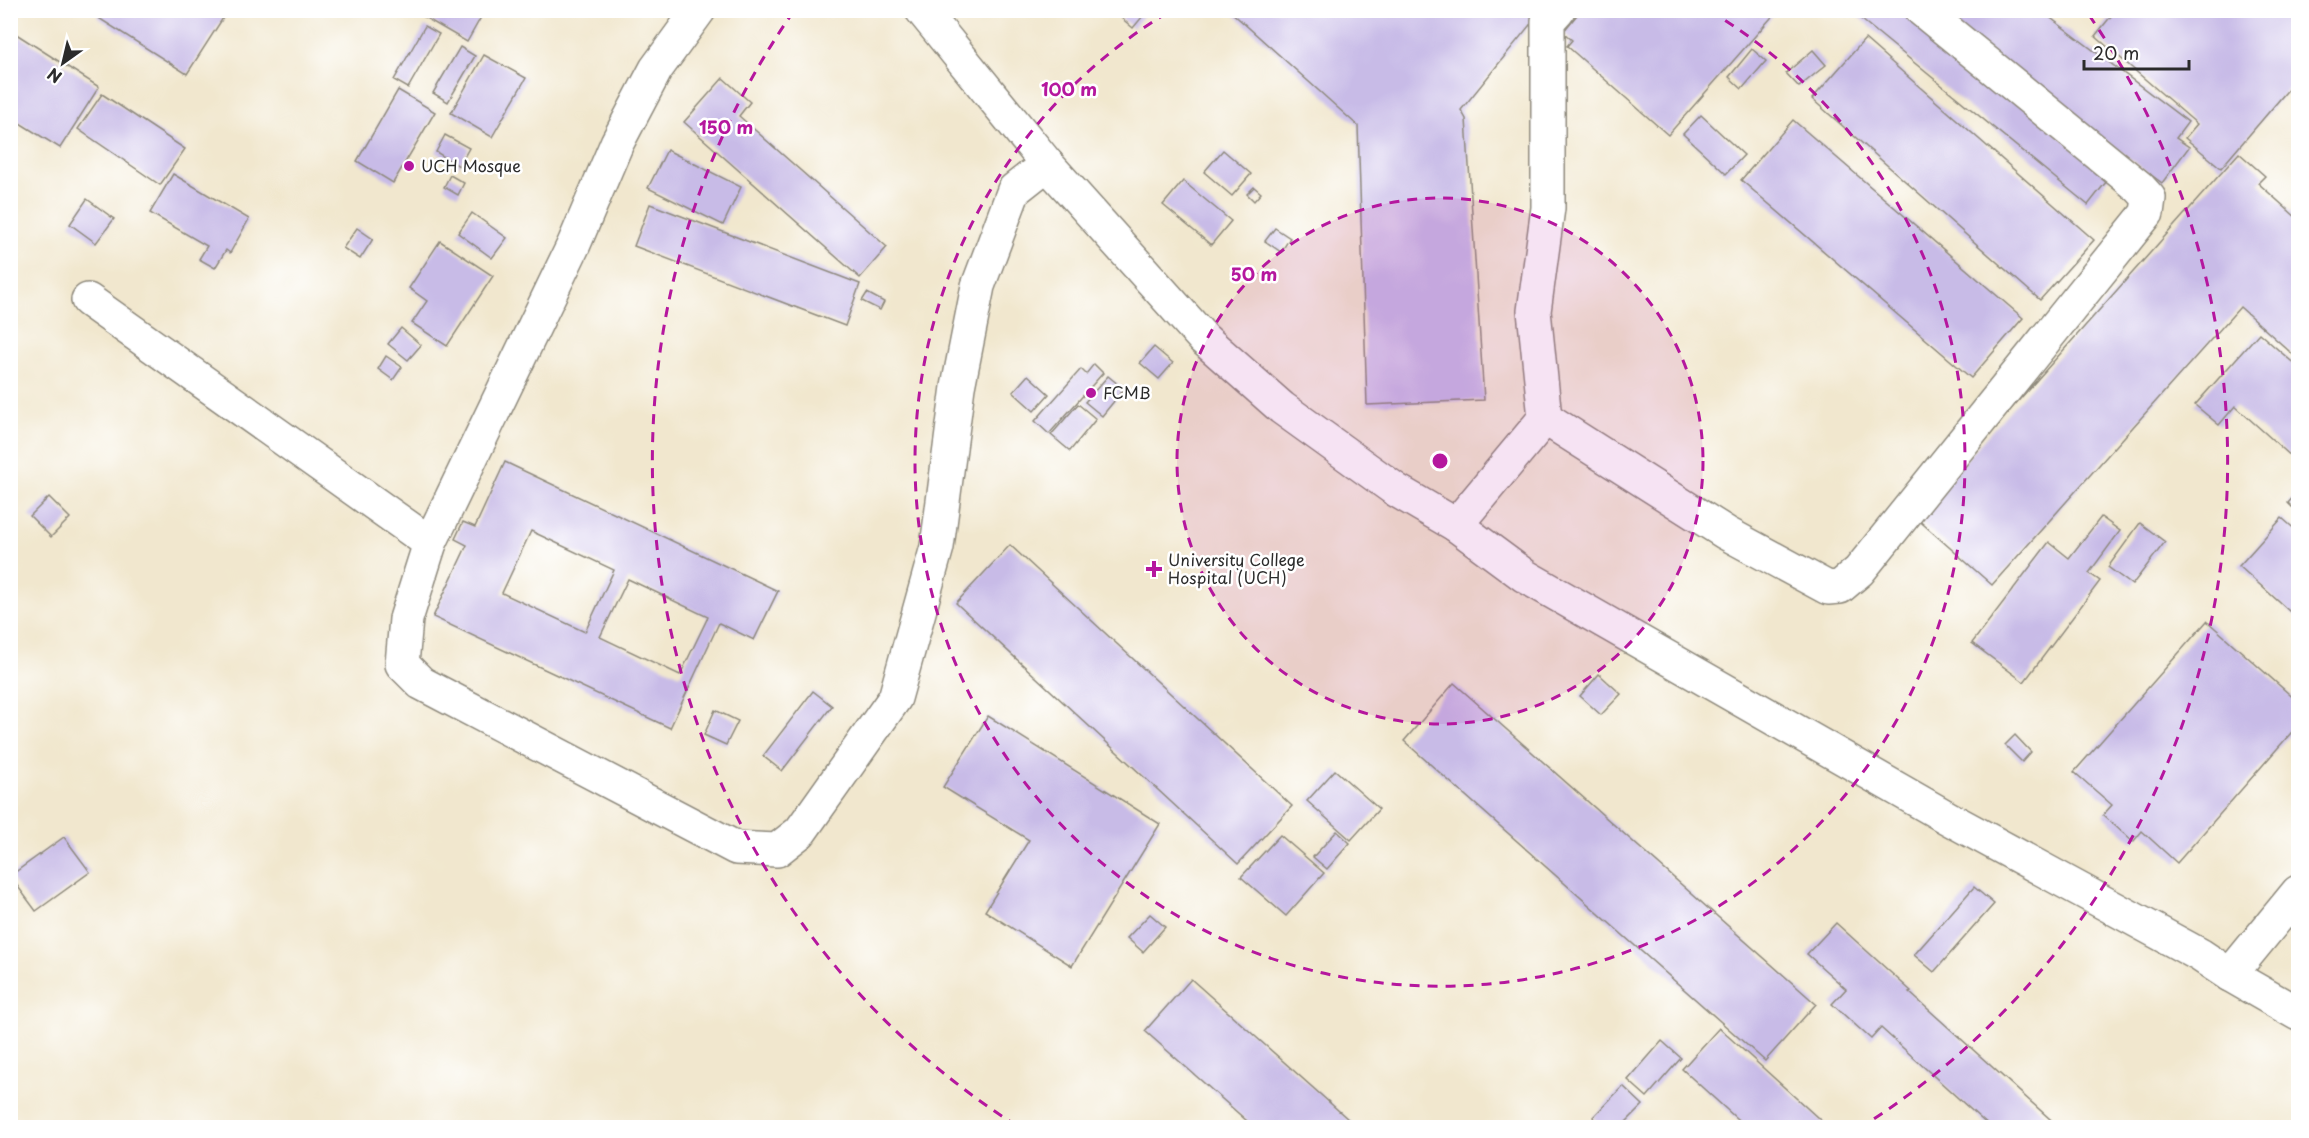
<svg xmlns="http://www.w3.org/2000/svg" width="2309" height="1138" viewBox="0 0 2309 1138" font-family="'Playpen Sans',sans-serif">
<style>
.building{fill:#c8bbe7;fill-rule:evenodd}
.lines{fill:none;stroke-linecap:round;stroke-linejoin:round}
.minor-casing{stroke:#8e897c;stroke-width:36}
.minor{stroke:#fff;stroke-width:33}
.ring{fill:none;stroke:#b5179e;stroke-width:3;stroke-dasharray:10 8}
.poi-dot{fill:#b5179e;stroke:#fff;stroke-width:2}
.labels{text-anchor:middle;stroke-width:5;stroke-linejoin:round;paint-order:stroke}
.poi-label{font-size:16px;fill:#2b2b2b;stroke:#fff;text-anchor:start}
.centre{fill:#b5179e;stroke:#fff;stroke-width:3}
.ring-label{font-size:18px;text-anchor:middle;font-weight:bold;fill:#b5179e;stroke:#fff;stroke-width:5;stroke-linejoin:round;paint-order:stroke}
</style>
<rect width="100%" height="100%" fill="#fff"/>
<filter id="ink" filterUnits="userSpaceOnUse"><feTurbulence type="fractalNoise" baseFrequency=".0167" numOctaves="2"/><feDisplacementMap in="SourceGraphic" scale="12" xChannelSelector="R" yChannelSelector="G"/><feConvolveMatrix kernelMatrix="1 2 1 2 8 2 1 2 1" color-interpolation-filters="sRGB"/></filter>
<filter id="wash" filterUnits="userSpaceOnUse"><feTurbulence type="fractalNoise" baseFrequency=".008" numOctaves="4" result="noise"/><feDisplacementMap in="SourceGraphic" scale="24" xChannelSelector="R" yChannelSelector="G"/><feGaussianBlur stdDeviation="1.35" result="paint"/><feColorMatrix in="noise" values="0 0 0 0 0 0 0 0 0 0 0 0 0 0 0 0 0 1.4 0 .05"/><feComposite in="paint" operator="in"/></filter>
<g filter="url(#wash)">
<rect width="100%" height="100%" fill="#f1e7ce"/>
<g id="blocks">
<g class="building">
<path d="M101,10H211L223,18L187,74L97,17Z"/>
<path d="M412,10H485L467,42Z"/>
<path d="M1112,10H1148L1133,28Z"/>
<path d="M1229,10H1396L1400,16L1404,10H1542L1461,110L1466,119L1484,400L1367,405L1358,126Z"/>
<path d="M1581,10H1591L1594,13L1596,10H1778L1668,135L1567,46L1572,40L1563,32Z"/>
<path d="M1860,10H1907L2110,177L2088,205L1856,15Z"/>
<path d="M1933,10H2040L2188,122L2176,138L2189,147L2162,183Z"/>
<path d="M2116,10H2298V78L2221,168L2185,138L2197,124L2095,36Z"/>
<path d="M425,26L439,34L408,88L394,80Z"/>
<path d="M10,30L99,87L60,148L10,117Z"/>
<path d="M1865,39L2094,240L2040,300L1812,99Z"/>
<path d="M460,47L475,56L448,102L433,93Z"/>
<path d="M1752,49L1766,61L1742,89L1729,77Z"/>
<path d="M1813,50L1826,65L1799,87L1786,73Z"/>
<path d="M484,55L526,78L492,137L451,113Z"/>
<path d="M723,78L750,102L739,116L887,247L860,278L684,122Z"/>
<path d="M398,90L435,112L393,183L357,161Z"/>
<path d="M102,94L185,149L160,185L78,129Z"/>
<path d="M1701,115L1744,155L1726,174L1683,134Z"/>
<path d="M1793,120L2023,318L1971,378L1741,180Z"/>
<path d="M445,135L469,148L459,166L436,152Z"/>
<path d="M667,150L741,187L723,225L648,188Z"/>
<path d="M1223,150L1251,174L1232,196L1204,172Z"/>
<path d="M2239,153L2265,176L2258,183L2298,219V359L2240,307L1992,585L1915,517Z"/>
<path d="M173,174L249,219L230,253L226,250L215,268L199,259L207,246L150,213Z"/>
<path d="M450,175L464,183L458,195L444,187Z"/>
<path d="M1183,181L1231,221L1211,245L1163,205Z"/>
<path d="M1254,187L1261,193L1254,201L1247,194Z"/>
<path d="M87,199L114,219L96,243L70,224Z"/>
<path d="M650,204L860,284L845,326L634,246Z"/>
<path d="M472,213L507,238L492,258L458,233Z"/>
<path d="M357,228L373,239L360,259L343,248Z"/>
<path d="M1275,228L1290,238L1281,252L1265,241Z"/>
<path d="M440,241L493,276L447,346L412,323L427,301L409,288Z"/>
<path d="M867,293L884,302L880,310L862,301Z"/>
<path d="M401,328L421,345L408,360L388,344Z"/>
<path d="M2259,333L2298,367V452L2293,458L2235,406L2219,425L2195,405Z"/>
<path d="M1154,347L1173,363L1159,379L1140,363Z"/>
<path d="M386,356L402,367L393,380L378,369Z"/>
<path d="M1094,364L1103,373L1049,434L1035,421L1081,369L1086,374Z"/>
<path d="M1028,375L1049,394L1034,411L1013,392Z"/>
<path d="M1108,376L1124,389L1102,416L1085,402Z"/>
<path d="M1078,404L1096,419L1070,451L1051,435Z"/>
<path d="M505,462L778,591L754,640L719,623L670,728L433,617L467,545L455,539L463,522L475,527ZM531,531L614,570L585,632L502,593ZM628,579L708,617L680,675L600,637Z"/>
<path d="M2298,492V513L2288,503Z"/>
<path d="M49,497L70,518L51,537L30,516Z"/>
<path d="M2101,517L2120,531L2089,573L2100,581L2024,682L1972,643L2049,542L2069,558Z"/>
<path d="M2282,518L2298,532V619L2239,566Z"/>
<path d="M2140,523L2165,542L2132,585L2108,567Z"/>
<path d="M1010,545L1292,806L1238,864L956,603Z"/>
<path d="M2207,621L2298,702V725L2177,863L2142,831L2133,842L2103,815L2112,805L2074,772Z"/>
<path d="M1599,674L1621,694L1601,715L1580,696Z"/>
<path d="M1454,683L1816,1004L1765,1061L1404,741Z"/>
<path d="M813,691L832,706L782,771L763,756Z"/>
<path d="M715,710L738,721L726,745L704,735Z"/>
<path d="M988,716L1160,824L1072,966L985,911L1029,840L943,787Z"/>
<path d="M2015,735L2031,752L2022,762L2005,745Z"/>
<path d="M1335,770L1379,809L1351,840L1307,801Z"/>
<path d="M1337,831L1350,843L1327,869L1313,857Z"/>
<path d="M1280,835L1324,873L1286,916L1241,877Z"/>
<path d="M64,837L90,872L36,911L10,876Z"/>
<path d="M1974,887L1994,904L1934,972L1914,955Z"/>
<path d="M1150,914L1165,927L1143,952L1127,938Z"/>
<path d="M1836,923L1911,991L1909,992L2060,1128H1991L1881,1028L1871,1039L1832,1004L1846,989L1807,954Z"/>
<path d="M1191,979L1256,1037L1358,1128H1255L1145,1031Z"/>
<path d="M1719,1028L1829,1128H1747L1682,1069Z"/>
<path d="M1662,1041L1681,1058L1647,1097L1628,1080Z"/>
<path d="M1623,1086L1643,1105L1620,1128H1603L1593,1117Z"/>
</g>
</g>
</g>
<g filter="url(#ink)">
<use href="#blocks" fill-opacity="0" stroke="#8e897c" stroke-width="1.5"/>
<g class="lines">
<g class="minor-casing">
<g id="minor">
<path d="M699,10L656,69L617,143L574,244L430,543L406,619L402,664L421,683L736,848L777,850L800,832L895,698L937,547L958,387L978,286L1014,190L1047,164"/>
<path d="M922,10L1047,164L1204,339L1282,408L1396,490L1456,525L1525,576L1948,818L2200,955L2230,975L2298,1014"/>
<path d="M88,300L430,543"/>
<path d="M1545,418L1726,533L1828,588L1840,587L1859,571L2147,213L2149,198L2139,187L1922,10"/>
<path d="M1456,525L1545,418L1534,311L1548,208V21L1558,10"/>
<path d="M2230,975L2298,892"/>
</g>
</g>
<use href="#minor" class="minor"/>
</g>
</g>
<circle cx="1440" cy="461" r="263" fill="#b5179e" fill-opacity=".12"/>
<g class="ring">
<circle cx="1440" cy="461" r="263"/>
<path d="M1710 11A525 525 0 1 1 1170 11"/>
<path d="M1017 1126A788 788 0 0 1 791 15M2089 15A788 788 0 0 1 1863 1126"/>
</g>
<g class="poi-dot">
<circle cx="409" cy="166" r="6"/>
<circle cx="1091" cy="393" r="6"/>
<path d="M1151 560h6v6h6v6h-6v6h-6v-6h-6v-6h6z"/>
</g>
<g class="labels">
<g class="poi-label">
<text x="421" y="172">UCH Mosque</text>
<text x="1103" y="399">FCMB</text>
<text x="1168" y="566">University College<tspan x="1168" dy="18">Hospital (UCH)</tspan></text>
</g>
</g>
<circle cx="1440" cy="461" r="9" class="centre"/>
<g class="ring-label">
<text x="1069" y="96">100 m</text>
<text x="726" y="134">150 m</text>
<text x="1254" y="281">50 m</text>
</g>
<rect width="2309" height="1138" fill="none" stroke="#fff" stroke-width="36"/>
<g transform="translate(63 63) rotate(214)" stroke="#ffffff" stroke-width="4.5" paint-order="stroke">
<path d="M0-4.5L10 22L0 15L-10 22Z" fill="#2b2b2b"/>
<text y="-9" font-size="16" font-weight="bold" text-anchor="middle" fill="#2b2b2b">N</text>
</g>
<path d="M2084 60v9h105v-9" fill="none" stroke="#2b2b2b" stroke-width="3"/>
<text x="2093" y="60" font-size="18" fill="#2b2b2b" stroke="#ffffff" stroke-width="4.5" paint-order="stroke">20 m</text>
</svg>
